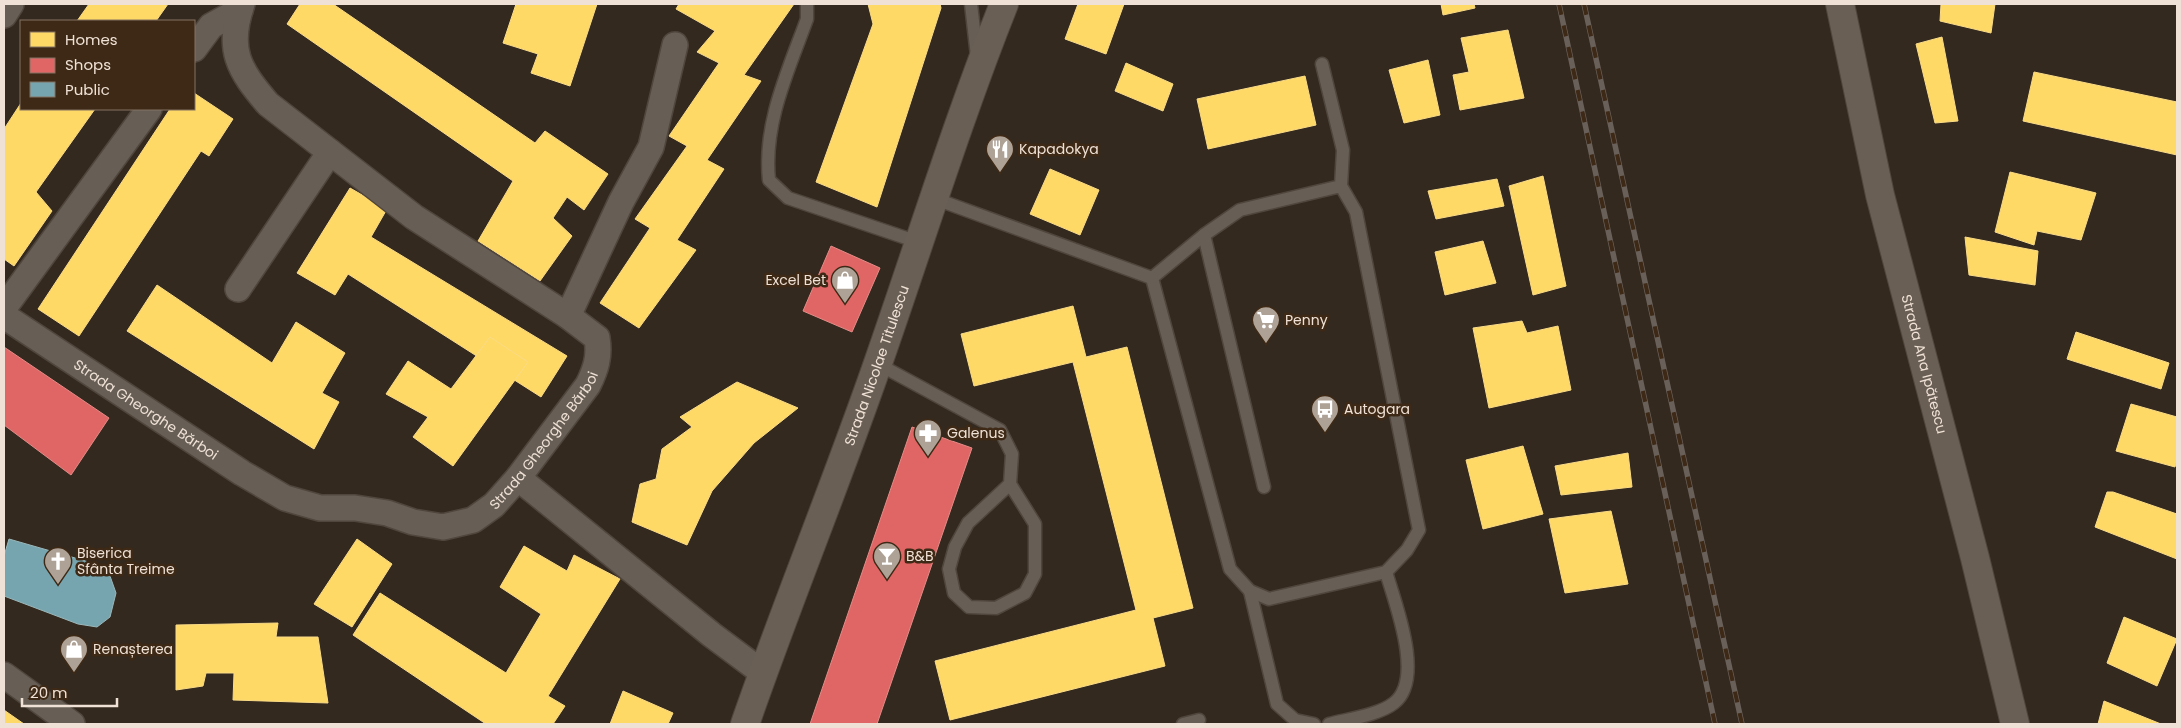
<svg xmlns="http://www.w3.org/2000/svg" width="2181" height="728" viewBox="0 0 2181 728" font-family="Poppins,sans-serif">
<style>
.homes{fill:#ffd966;stroke:#fadb87}
.shops{fill:#e06666;stroke:#e48b87}
.public{fill:#76a5af;stroke:#9ab7ba}
.lines{fill:none;stroke-linecap:round;stroke-linejoin:round}
.service-casing{stroke:#50463d;stroke-width:15}
.minor-casing{stroke:#50463d;stroke-width:28}
.secondary-casing{stroke:#50463d;stroke-width:30}
.service{stroke:#675f56;stroke-width:12}
.minor{stroke:#675f56;stroke-width:25}
.secondary{stroke:#6a5f55;stroke-width:28}
.rail-casing{stroke:#6a605a;stroke-width:5.5}
.rail{stroke:#3d2915;stroke-width:4;stroke-dasharray:11;stroke-linecap:butt}
.labels{text-anchor:middle;stroke-width:5;stroke-linejoin:round;paint-order:stroke}
.poi-label{font-size:14px;fill:#efe1d5;stroke:#3d2915;text-anchor:start}
.street-label{font-size:14px;fill:#efe1d5;stroke:#3d2915}
</style>
<rect width="100%" height="100%" fill="#34291e"/>
<g class="homes">
<path d="M89,4H168L156,21H77Z"/>
<path d="M300,4H333L535,143L545,131L608,174L584,210L567,197L553,218L572,236L540,281L478,241L513,181L287,24Z"/>
<path d="M516,4H597L570,86L531,73L538,54L503,43Z"/>
<path d="M679,4H794L744,75L761,81L707,160L724,169L677,240L696,250L639,328L600,303L650,228L635,219L687,146L669,136L719,63L697,52L715,31L676,9Z"/>
<path d="M868,4H940L941,8L877,207L816,182L873,24Z"/>
<path d="M1078,4H1124L1106,54L1065,39Z"/>
<path d="M1441,4H1474L1475,8L1443,15Z"/>
<path d="M1941,4H1995L1991,33L1940,21Z"/>
<path d="M1508,30L1524,98L1460,110L1453,75L1469,72L1461,38Z"/>
<path d="M1942,37L1958,121L1935,123L1916,44Z"/>
<path d="M1428,60L1440,115L1404,123L1389,70Z"/>
<path d="M1126,63L1173,84L1163,111L1115,91Z"/>
<path d="M2034,72L2177,102V155L2023,121Z"/>
<path d="M1305,76L1316,125L1208,149L1197,99Z"/>
<path d="M194,93L233,119L209,156L201,151L79,336L38,309L170,109H194Z"/>
<path d="M21,103V109H95L36,192L52,211L14,266L4,259V129Z"/>
<path d="M1050,169L1099,190L1080,235L1030,214Z"/>
<path d="M2010,172L2096,193L2081,240L2037,231L2034,245L1995,232Z"/>
<path d="M1543,176L1566,286L1533,295L1509,186Z"/>
<path d="M1497,179L1504,206L1436,219L1428,191Z"/>
<path d="M350,188L387,209L371,237L567,356L541,397L348,274L335,295L297,273Z"/>
<path d="M1965,237L2038,251L2035,285L1969,275Z"/>
<path d="M1483,241L1496,283L1445,295L1435,252Z"/>
<path d="M157,285L272,363L296,322L345,353L322,393L339,402L314,449L127,331Z"/>
<path d="M1073,306L1086,357L1127,347L1193,608L1153,618L1165,666L950,720L935,661L1136,610L1073,362L974,386L961,334Z"/>
<path d="M1522,321L1527,333L1558,326L1571,390L1489,408L1473,328Z"/>
<path d="M2076,332L2169,363L2161,389L2067,359Z"/>
<path d="M490,337L528,362L453,466L413,437L428,417L386,394L408,361L451,389Z"/>
<path d="M737,382L798,408L754,443L712,491L687,545L632,522L640,484L656,479L662,449L692,427L680,417Z"/>
<path d="M2131,404L2177,417V459L2175,467L2116,451Z"/>
<path d="M1523,446L1543,514L1483,529L1466,460Z"/>
<path d="M1628,453L1632,487L1561,495L1555,466Z"/>
<path d="M2107,492H2113L2177,514V559L2095,527Z"/>
<path d="M1611,511L1628,584L1565,593L1549,519Z"/>
<path d="M357,539L392,564L352,627L314,604Z"/>
<path d="M524,546L567,571L574,555L620,579L548,696L565,706L553,724H486L353,635L380,593L506,673L541,614L500,587Z"/>
<path d="M2124,617L2177,639L2157,686L2107,663Z"/>
<path d="M278,623L276,637H318L328,703L233,700L234,673H206L203,686L176,690V625Z"/>
<path d="M623,691L673,713L668,724H610Z"/>
<path d="M2104,701L2161,724H2098Z"/>
<path d="M4,710L24,724H4Z"/>
</g>
<g class="shops">
<path d="M831,246L880,268L852,332L803,311Z"/>
<path d="M4,347L109,418L71,475L4,425Z"/>
<path d="M912,427L972,448L877,724H810Z"/>
</g>
<path class="public" d="M9,539L96,564L110,576L116,593L110,617L97,627L78,624L4,596V556Z"/>
<g class="lines">
<g class="service-casing">
<g id="service">
<path d="M807,4V19C788,71 763,124 769,180L788,198L918,242"/>
<path d="M971,4L977,56"/>
<path d="M1322,64L1343,150L1341,186L1356,212L1419,530L1407,550L1386,572L1269,599L1250,591L1230,569L1152,278L1204,235L1240,210L1341,186"/>
<path d="M933,198L1152,278"/>
<path d="M1204,235L1264,487"/>
<path d="M878,364L1000,430L1012,454L1010,484L968,523L955,547L949,569L954,593L969,607L996,608L1025,593L1035,574V524L1010,484"/>
<path d="M1250,591L1277,704L1295,720L1314,724"/>
<path d="M1183,724L1199,720"/>
<path d="M1329,724C1348,719 1379,715 1394,703C1425,679 1395,603 1386,572"/>
</g>
</g>
<g class="minor-casing">
<g id="minor">
<path d="M4,15L11,4"/>
<path d="M194,49L211,26L240,10"/>
<path d="M238,289L330,152"/>
<path d="M4,308L149,109"/>
<path id="s1" d="M4,316L242,473L285,498L320,508H355L387,513L413,522L443,527L473,520L494,505L518,478L588,385C596,369 600,356 597,338L568,316L414,217L268,104C239,70 226,50 242,4"/>
<path d="M568,316L621,202L651,147L675,45"/>
<path d="M518,478L712,635L763,673"/>
<path d="M4,675L72,724"/>
</g>
</g>
<g class="secondary-casing">
<g id="secondary">
<path id="s2" d="M1840,4L1880,195L1975,558L2015,724"/>
<path id="s3" d="M745,724C787,603 836,484 878,363C920,243 957,122 1004,4"/>
</g>
</g>
<use href="#service" class="service"/>
<use href="#minor" class="minor"/>
<use href="#secondary" class="secondary"/>
<g class="rail-casing">
<g id="rail">
<path d="M1559,4L1715,724"/>
<path d="M1584,4L1742,724"/>
</g>
</g>
<use href="#rail" class="rail"/>
</g>
<defs>
<g id="restaurant-pin" transform="scale(1.4375)"><path d="M0 17L-7.5 6A9.5 9.5 0 1 1 7.5 6Z" fill="#aea195" stroke="#3d2915"/><path d="M-5-6h1v4h1v-4h1v4h1v-4h1v5L-1.5 .5V6h-2V.5L-5-1ZM5-6V6H3V1.5H1.5Q1.5-4 5-6Z" fill="#fff"/></g>
<g id="shop-pin" transform="scale(1.4375)"><path d="M0 17L-7.5 6A9.5 9.5 0 1 1 7.5 6Z" fill="#aea195" stroke="#3d2915"/><path d="M-5-2.5h2.3a2.7 3.5 0 0 1 5.4 0H5L5.5 6h-11ZM-1.5-2.5h3a1.5 2.3 0 0 0-3 0Z" fill="#fff"/></g>
<g id="supermarket-pin" transform="scale(1.4375)"><path d="M0 17L-7.5 6A9.5 9.5 0 1 1 7.5 6Z" fill="#aea195" stroke="#3d2915"/><path d="M-6-5.5h2.5l.6 2H6L4.5 2H-2.5L-4.4-4H-6ZM-1.5 3.2a1.3 1.3 0 1 0 .1 0ZM3 3.2a1.3 1.3 0 1 0 .1 0Z" fill="#fff"/></g>
<g id="bus-pin" transform="scale(1.4375)"><path d="M0 17L-7.5 6A9.5 9.5 0 1 1 7.5 6Z" fill="#aea195" stroke="#3d2915"/><path d="M-5-6H5V4H4V6H2V4H-2V6H-4V4H-5ZM-3.5-4V0h7V-4ZM-3.5 1.2v1.5H-2V1.2ZM2 1.2v1.5H3.5V1.2Z" fill="#fff"/></g>
<g id="pharmacy-pin" transform="scale(1.4375)"><path d="M0 17L-7.5 6A9.5 9.5 0 1 1 7.5 6Z" fill="#aea195" stroke="#3d2915"/><path d="M-2-6h4v4h4v4h-4v4h-4v-4h-4v-4h4Z" fill="#fff"/></g>
<g id="bar-pin" transform="scale(1.4375)"><path d="M0 17L-7.5 6A9.5 9.5 0 1 1 7.5 6Z" fill="#aea195" stroke="#3d2915"/><path d="M-6-5H6L.8 .8V4.5H3.5V6h-7V4.5H-.8V.8Z" fill="#fff"/></g>
<g id="church-pin" transform="scale(1.4375)"><path d="M0 17L-7.5 6A9.5 9.5 0 1 1 7.5 6Z" fill="#aea195" stroke="#3d2915"/><path d="M-1.2-6h2.4v3.5h3.3v2.4h-3.3V6h-2.4V-.1h-3.3v-2.4h3.3Z" fill="#fff"/></g>
</defs>
<g fill-rule="evenodd">
<use href="#restaurant-pin" x="1000" y="149"/>
<use href="#shop-pin" x="845" y="280"/>
<use href="#supermarket-pin" x="1266" y="320"/>
<use href="#bus-pin" x="1325" y="409"/>
<use href="#pharmacy-pin" x="928" y="433"/>
<use href="#bar-pin" x="887" y="556"/>
<use href="#church-pin" x="58" y="561"/>
<use href="#shop-pin" x="74" y="649"/>
</g>
<g class="labels">
<g class="poi-label">
<text x="1019" y="154">Kapadokya</text>
<text x="826" y="285" text-anchor="end">Excel Bet</text>
<text x="1285" y="325">Penny</text>
<text x="1344" y="414">Autogara</text>
<text x="947" y="438">Galenus</text>
<text x="77" y="558">Biserica<tspan x="77" dy="16">Sfânta Treime</tspan></text>
<text x="906" y="561">B&amp;B</text>
<text x="93" y="654">Renașterea</text>
</g>
<g class="street-label">
<text dy="5" stroke="none"><textPath href="#s3" startOffset="382">Strada Nicolae Titulescu</textPath></text>
<text dy="5" stroke="none"><textPath href="#s2" startOffset="370">Strada Ana Ipătescu</textPath></text>
<text dy="5" stroke="none"><textPath href="#s1" startOffset="170">Strada Gheorghe Bărboi</textPath></text>
<text dy="5" stroke="none"><textPath href="#s1" startOffset="635">Strada Gheorghe Bărboi</textPath></text>
</g>
</g>
<rect width="2181" height="728" fill="none" stroke="#efe1d5" stroke-width="10"/>
<rect x="20" y="20" width="175" height="90" fill="#3d2915" stroke="#847362"/>
<rect x="30" y="32" width="25" height="15" fill="#ffd966" stroke="#847362"/>
<text x="65" y="45" font-size="15" fill="#efe1d5">Homes</text>
<rect x="30" y="58" width="25" height="15" fill="#e06666" stroke="#847362"/>
<text x="65" y="70" font-size="15" fill="#efe1d5">Shops</text>
<rect x="30" y="82" width="25" height="15" fill="#76a5af" stroke="#847362"/>
<text x="65" y="95" font-size="15" fill="#efe1d5">Public</text>
<path d="M22 698v8h95v-8" fill="none" stroke="#efe1d5" stroke-width="2.5"/>
<text x="30" y="698" font-size="15" fill="#efe1d5" stroke="#3d2915" stroke-width="4" paint-order="stroke">20 m</text>
</svg>
